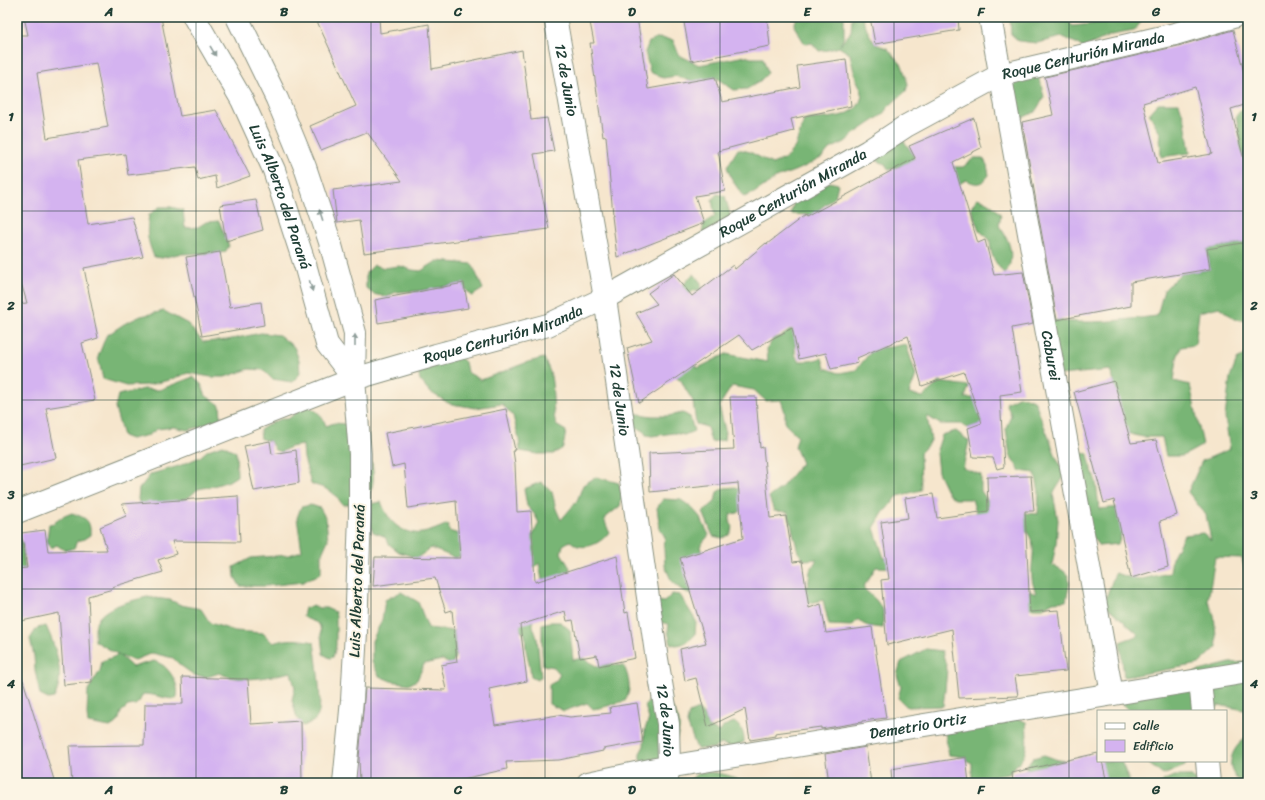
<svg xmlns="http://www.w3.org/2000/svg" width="1265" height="800" viewBox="0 0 1265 800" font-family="Sriracha,sans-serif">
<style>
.forest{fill:#78b574;stroke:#4c7954}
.building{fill:#d4b3f0;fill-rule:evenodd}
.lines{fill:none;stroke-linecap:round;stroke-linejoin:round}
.street-casing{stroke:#8a9280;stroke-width:24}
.street{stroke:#fff;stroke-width:22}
.oneway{fill:#8f9e9a}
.grid{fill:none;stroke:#1f3d34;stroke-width:1;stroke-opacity:0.55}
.labels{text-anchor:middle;stroke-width:4;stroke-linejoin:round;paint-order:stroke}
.street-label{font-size:15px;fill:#1f3d34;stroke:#fcf5e5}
.neatline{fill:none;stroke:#1f3d34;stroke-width:1.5}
.grid-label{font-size:13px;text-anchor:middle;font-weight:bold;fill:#1f3d34}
</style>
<rect width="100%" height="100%" fill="#fcf5e5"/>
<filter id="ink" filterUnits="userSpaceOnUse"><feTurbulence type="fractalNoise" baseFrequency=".025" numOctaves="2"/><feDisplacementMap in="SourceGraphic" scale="8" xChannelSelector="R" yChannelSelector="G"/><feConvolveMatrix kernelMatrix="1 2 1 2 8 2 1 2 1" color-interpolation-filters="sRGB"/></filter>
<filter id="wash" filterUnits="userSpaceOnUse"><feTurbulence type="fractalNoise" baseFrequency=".012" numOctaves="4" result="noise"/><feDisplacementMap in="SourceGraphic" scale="16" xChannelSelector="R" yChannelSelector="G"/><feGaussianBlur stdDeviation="0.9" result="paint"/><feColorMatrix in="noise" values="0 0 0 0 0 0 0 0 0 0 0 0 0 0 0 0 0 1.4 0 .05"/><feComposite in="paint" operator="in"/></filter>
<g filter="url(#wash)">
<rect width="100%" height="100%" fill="#f6e6cd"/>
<g class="forest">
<path d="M797,17H844V37L840,45L851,32L852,18L862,17L867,30L875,44L887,48L902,65L908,84L906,91L889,106L882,115L854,134L845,142L828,150L823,157L802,168L776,178L754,193L744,197L732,180L727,167L738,149L750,152L772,164L785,159L795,147L804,120C823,117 861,121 862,93C862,89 859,85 857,81C854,73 852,63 850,54L839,47L828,50L819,51L812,43L805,44L794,26Z"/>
<path d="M1010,17H1063L1073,26L1092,24L1105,22L1117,17H1140L1141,22L1134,31L1111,35L1083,48L1076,43L1062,37L1037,43L1019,41L1011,34Z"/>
<path d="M658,38L673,40L679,55L699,65L745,56L751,58H763L768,73L759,82L747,89L734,90L715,77L693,82L676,76L663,78L650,72L645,52L649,42Z"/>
<path d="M1037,66L1044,97L1035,112L1022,118L1005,71Z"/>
<path d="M1158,103H1179L1185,121L1190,153L1161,157L1160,133L1149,113Z"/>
<path d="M1248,108V156H1241L1227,146L1241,142L1236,116L1241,110Z"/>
<path d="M903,140L911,151L915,161L908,168L899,166L889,170L885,164L876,160L877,152Z"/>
<path d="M974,158H983L987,165L989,175C981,185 977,185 966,180L954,187L944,167H963Z"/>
<path d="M829,182L838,184L835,197L812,215L791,214L794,202Z"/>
<path d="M717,194L725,196L731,218L702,234L704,223L715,216L712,200Z"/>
<path d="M977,198C987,201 994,206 1001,215L999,226C1007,236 1013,249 1010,263C1010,266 1006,271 1004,274C995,261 990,256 990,240L979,230L971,208Z"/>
<path d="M159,207H171L183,210L185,228L198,227L206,222L219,221L229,246L225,252L220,253L178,254L162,258L154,257C147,238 146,235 149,215Z"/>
<path d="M1248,242V320L1234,319L1219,307L1199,312L1195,345L1181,347L1177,358L1174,381L1190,385L1203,445L1183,456H1166L1162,437H1143L1126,433L1111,370L1050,376L1037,342L1053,320C1089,325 1121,320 1157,316L1164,290L1180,274L1210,269L1207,249Z"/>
<path d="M437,261L472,264L483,289L472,296L465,289L464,283L418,291L396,292L387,297L373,294L366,288V273L374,265L383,268L400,266L412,270L421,271Z"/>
<path d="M694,274L701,283V289L693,291L687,296L674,297C680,291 688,277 694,274Z"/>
<path d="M164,311L188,324L203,342L227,340L261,333L279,335L294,347L299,360L300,374L292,382L272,379L263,370L249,369L225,377H211L188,373L169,380L148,385L126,386L103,379L98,357L106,336L124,324L141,316Z"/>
<path d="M795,327V355L799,361H810L822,358L825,368L839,373L856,370L874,348L891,347L906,344L916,375L909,394L923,397L939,382L969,386L965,398H984L997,401L1001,414L986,422L968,428L961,424H940L927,416L931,441L920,453L921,490L898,496L883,513L874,528L884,558L912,556L900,568L876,567L863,588L876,600L883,610V628C875,627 863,627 858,619L852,626L829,625L823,600L806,604L794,583L808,587L810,571L817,559L804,560L798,552L788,512L774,511L769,497L781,488L802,463L795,447L798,436L785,424V412L781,400L766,401L754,390L732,386L719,406L725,430L724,440L711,442L707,427L696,424L693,401L686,390L681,380L671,373L690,359L698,368L726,354L768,362L767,349L773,339L782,336Z"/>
<path d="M443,342L465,362L467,372L481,380L528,362L544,358C546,364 550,370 551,376C554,392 552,409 556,425L566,431L563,448L553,454H537L520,451L519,439L513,416L502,404L475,408L459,405H452L430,392L420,380L417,366L426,354Z"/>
<path d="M1248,352V584L1242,558L1215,557L1208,601L1214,615L1217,647L1199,664L1124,677L1120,642L1139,635L1104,604L1115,573L1137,580L1170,573L1172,558L1184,535L1203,533L1211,540L1206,515L1188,492L1202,461L1230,449L1225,417L1230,378L1237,360Z"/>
<path d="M193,377L201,384L206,396L220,405L221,418L216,423L187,430L174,427L157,429L149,435L131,439L123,436L115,408L118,395L144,389L159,390Z"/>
<path d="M1020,396L1034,400L1057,459L1065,475L1053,494L1058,520L1056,544L1052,565C1074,574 1070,580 1066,601L1053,602L1043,608H1022L1015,585L1036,594C1035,589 1032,583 1032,578C1030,561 1039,546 1026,531L960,515L976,513L972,499H955L948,493L938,472L936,453L942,435L956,431L969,441L963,468L981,475V491L988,501L1010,512L1038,514L1039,491L1035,473L1020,471L1010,455L1006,429L1011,415L1006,403Z"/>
<path d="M306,405C317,411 322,414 326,426L334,423L345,424L349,431L355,454L372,463C376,489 371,502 343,505C332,490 329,489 311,484L304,458L303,445L290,447L281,452L275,450L270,441L261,439L260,430L273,422L281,419H288Z"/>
<path d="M632,413L652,416H668L683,413L690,417L694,431L684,435L674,433L652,436L646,435L643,430L628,427Z"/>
<path d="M223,445L236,452L237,476L229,481L213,486L198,489L188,498L141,509L138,499L139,489L151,474L179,466L200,457L208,450Z"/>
<path d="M1077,451L1088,454L1091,467L1096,482L1099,509L1123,507L1132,531L1121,534L1118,544L1099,546L1089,533Z"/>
<path d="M596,477L619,483L622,496L620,506L604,519L609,532C603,541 590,549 578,546C575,545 572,542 570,541L563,545L561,553L570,568L567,577L542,580L539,563L533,569L522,537L533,535L539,523L535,515L527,506L524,489L541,482L552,492L556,509L561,520L577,501L583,485Z"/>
<path d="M735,487L742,490L746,506L738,513L730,514V522L733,527L729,535L722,538L713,536L703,512L715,502L717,492L724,488Z"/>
<path d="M663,499L681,500L691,507L700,517L709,535L700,546L704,563L693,596L683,591L672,582L665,566L664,549L665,537L660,529L657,508Z"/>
<path d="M381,502C388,518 395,530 414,533C424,535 438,528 448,524L449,531L465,536L470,552L455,558L431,548L417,558L399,552L390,545L384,536L373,532L369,518L370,504Z"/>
<path d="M311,505L320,508L326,519L328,540L321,556V574L313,577L303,582L266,586H240L235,577L234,567L251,558L289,555L302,551L297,518L301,507Z"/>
<path d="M72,513C86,518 91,520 90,535L84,539L77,541L74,548C67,551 63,550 57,545L50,548L47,539L49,524L54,523L62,517Z"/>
<path d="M17,536L22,542L25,568L21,573L17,574Z"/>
<path d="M401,592L418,602L428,628L454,631L456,653L452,665L442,660L424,664L417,680L410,684L391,681L379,676L372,662V641L382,620L385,600Z"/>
<path d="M510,592L532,612L533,626L537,638L541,677L537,680L531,677L530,667L526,650L525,634L520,630Z"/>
<path d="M672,594L680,595L696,621L695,635C688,642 680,647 671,644L668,631L669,624L653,621L658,601L664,602Z"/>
<path d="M147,597L170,600L181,605L201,609L210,623L235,631L263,633L273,643C287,638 300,639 314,642C316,655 323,706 318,715C316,721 309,724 303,726L297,718L292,700L295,688L291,672C267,677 242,684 219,673L207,677L194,675L180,665L173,658L152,653L135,660L120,656L132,667L154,661C157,662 161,664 164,666C172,673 181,688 176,699C164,699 156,694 143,694L139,702L135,705L128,706L121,712L118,722L110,727L88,723L87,715L88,690L100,671L102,661L119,655L95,641C95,636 95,632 95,628C97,607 131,601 147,597Z"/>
<path d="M314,606L319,608H326L335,612L336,616V646L333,657L330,658L323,654L320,626C316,620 310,622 303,616L305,608Z"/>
<path d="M549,622H560L570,630L573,660L583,658L596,666L612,664L624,666C629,678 632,689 625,701C614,703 605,708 593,709L587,703L564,711L549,704V685L556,681L560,674L554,667L543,665L542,650V624Z"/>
<path d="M46,626C56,648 66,676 54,698L48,699L40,695L35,670L34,656L30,639L37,628Z"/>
<path d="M926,649L942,651L947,669L945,690L943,706L907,707L898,698L901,687L897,675L901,662Z"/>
<path d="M1248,662V708L1244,710L1219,705L1214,711H1129L1112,694L1230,663Z"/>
<path d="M658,697C666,701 669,703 674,711C687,729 673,745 663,761H642L640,759V753L644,746L645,729L649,719L645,706L650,699Z"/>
<path d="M698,709L706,718L708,727L720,732L724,726L734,722C742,728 744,732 744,742L733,747L720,744L715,748L697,749L687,723L689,713Z"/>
<path d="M1016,718L1026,722C1027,731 1028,749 1023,757C1020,762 1013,768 1009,774L987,777L972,781V763L966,760V757L949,755L945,733L994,724H1002Z"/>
<path d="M1248,737V783H1241C1223,768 1231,747 1248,737Z"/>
<path d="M1044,755L1058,760L1096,764L1102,761H1121L1130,783H1022L1027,766L1033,758Z"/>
<path d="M1147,761H1187L1185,766L1163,775L1149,764Z"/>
<path d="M699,772C712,772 732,773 742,783H687Z"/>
<path d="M1174,776H1192L1197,783H1160L1162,781Z"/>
</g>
<g id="blocks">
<g class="building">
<path d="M24,17H161L180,116L216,110L250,176L217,188L215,176L198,180L195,167L128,175L125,154L78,160L88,224L132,217L143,257L84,268L98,338L82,343L95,400L46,408L56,458L20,466L17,451V304L27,303L17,269V236H20L17,210V35H28ZM96,63L108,127L47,138L37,73Z"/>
<path d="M315,17H379L380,33L429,24L432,69L522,50L531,120L547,118L554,151L534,154L549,229L364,253L359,220L337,223L333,190L402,181L367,132L321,150L310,126L356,106Z"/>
<path d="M589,17H637L648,89L715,77L722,102L800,87L797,66L846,59L851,106L791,119L794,131L718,151L725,191L695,196L704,223L617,257L612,216L613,215L606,136L603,137L590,43H594Z"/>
<path d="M683,17H767L770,46L691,61Z"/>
<path d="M870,17H958L959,30L875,44Z"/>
<path d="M1233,30L1248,88V104L1231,109L1244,160L1248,159V242L1207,249L1210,269L1131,282V306L1057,320L1022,122L1053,115L1045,77L1178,46ZM1195,87L1212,154L1158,163L1143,103Z"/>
<path d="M974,118L981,148L953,162L978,243L985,240L994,275L1023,272L1033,324L1012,328L1022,392L1000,395L1004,467L997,469L993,458L973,457L968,428L982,423L964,372L922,386L908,336L857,358L858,363L831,369L826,353L799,359L792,328L752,350L739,335L639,403L627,348L652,340L636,313L657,304L648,293L674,274L692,296L733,265L735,269L766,243L767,244L805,215L806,217L915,158L909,146Z"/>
<path d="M256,200L263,230L226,241L220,205Z"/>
<path d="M220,252L230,307L261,302L264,325L202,336L186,257Z"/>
<path d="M464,283L468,308L378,323L375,300Z"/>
<path d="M1114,381L1131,443L1156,440L1177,515L1160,521L1168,567L1131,578L1114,500L1104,503L1074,392Z"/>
<path d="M730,397H756L760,448L763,447L770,518L786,516L793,562L802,561L809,608L821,604L826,633L872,627L886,718L862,721V722L821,729V727L775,733V736L750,740L745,709L708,727L696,678L685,681L680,649L706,643L680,558L743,538L738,483L650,492L649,453L734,449Z"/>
<path d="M506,409L515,450H513L515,464L517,512L531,511L535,582L617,556L625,613L628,612L635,658L599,666L597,655L580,658L573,620L567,621L565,611L520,625L527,681L489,689L495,725L558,715L570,717L611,713L610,707L637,703L643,742L603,749V751L559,760L506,762L507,769L445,783H360L359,758L365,688L446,690L441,665L457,662L452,610L446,612L435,578L373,586L375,557L460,558L456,501L408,508L404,464L392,467L385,433Z"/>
<path d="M270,441L272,454L296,450L299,483L254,491L244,446Z"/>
<path d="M1031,476L1034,511H1025L1030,612L1059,610L1066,671L1015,676L1018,696L959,698L952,629L887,645L881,580L889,579L881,522L908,518L905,498L933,494L937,518L988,511L987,477Z"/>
<path d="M238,496L240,542L172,541L176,554L158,560L163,572L112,587L113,589L88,596L92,682L64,685L59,613L17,622V569L27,568L21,533L45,530L48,551L107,550L100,527L126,516L122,504Z"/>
<path d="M182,677L248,679L251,724L301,721L302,783H72L69,746L144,745L145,704H183Z"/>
<path d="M17,680H23L55,783H17Z"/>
<path d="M866,747L871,783H829L825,754Z"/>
<path d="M1098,753V761H1102L1107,783H1013L1012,773Z"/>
<path d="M966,757L969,783H892L891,769Z"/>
</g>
</g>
</g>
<g filter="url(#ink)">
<use href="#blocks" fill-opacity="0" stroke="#8a9280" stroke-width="1"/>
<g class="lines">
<g class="street-casing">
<g id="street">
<path id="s1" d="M194,17L242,100L274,170L306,268L327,344L354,379"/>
<path d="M237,17L277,99L305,167L330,242L355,333L354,379L360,454V514L356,632L352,700L344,783"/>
<path id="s2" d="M555,17L605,298L656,653L668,724L669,767L666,783"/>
<path id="s3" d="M990,17L1112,694"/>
<path id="s4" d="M17,512L354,379L436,355L548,325L605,298L868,151L906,126L1000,75L1175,34L1233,17"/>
<path d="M1200,680L1203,711"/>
<path d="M1207,761L1209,783"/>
<path id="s5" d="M588,783L655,769L1248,672"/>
</g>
</g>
<use href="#street" class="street"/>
</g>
<defs><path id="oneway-solid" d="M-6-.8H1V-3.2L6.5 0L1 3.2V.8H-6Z"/></defs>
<g class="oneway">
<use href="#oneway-solid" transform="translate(213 51) rotate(60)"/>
<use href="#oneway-solid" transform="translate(321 215) rotate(-108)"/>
<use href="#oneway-solid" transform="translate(311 286) rotate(74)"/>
<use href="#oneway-solid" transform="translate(355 340) rotate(-90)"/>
</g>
</g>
<path class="grid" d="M196,17V783M371,17V783M545,17V783M720,17V783M894,17V783M1069,17V783M17,211H1248M17,400H1248M17,589H1248"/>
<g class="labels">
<g class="street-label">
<text dy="5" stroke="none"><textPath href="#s4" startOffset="1166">Roque Centurión Miranda</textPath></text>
<text dy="5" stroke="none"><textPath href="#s2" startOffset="64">12 de Junio</textPath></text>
<text dy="5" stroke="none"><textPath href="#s4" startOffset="842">Roque Centurión Miranda</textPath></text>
<text dy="5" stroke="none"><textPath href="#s1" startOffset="200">Luis Alberto del Paraná</textPath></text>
<text dy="5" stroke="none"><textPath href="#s4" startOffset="518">Roque Centurión Miranda</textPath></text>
<text dy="5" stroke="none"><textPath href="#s3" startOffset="344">Caburei</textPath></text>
<text dy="5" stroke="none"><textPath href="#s2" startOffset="388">12 de Junio</textPath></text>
<text transform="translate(357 581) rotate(-88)" y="5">Luis Alberto del Paraná</text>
<text dy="5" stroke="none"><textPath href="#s2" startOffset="712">12 de Junio</textPath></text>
<text dy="5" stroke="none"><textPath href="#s5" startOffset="335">Demetrio Ortiz</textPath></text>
</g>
</g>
<rect width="1265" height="800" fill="none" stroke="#fcf5e5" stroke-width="44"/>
<rect x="1097" y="710" width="130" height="52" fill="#fcf5e5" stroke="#a4ab9e"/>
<rect x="1105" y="723" width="20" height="6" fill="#ffffff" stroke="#a4ab9e"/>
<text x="1133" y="730" font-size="12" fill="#1f3d34">Calle</text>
<rect x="1105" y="740" width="20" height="12" fill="#d4b3f0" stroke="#a4ab9e"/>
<text x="1133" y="750" font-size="12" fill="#1f3d34">Edificio</text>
<rect x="22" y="22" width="1221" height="756" class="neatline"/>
<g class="grid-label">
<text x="109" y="16">A</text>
<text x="284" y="16">B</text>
<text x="458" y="16">C</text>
<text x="632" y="16">D</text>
<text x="807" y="16">E</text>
<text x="981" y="16">F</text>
<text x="1156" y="16">G</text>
<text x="11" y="121">1</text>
<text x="1254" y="121">1</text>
<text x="11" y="310">2</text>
<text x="1254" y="310">2</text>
<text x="11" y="499">3</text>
<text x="1254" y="499">3</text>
<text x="11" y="688">4</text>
<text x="1254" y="688">4</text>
<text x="109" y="794">A</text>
<text x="284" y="794">B</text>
<text x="458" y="794">C</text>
<text x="632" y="794">D</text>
<text x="807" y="794">E</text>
<text x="981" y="794">F</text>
<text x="1156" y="794">G</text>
</g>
</svg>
